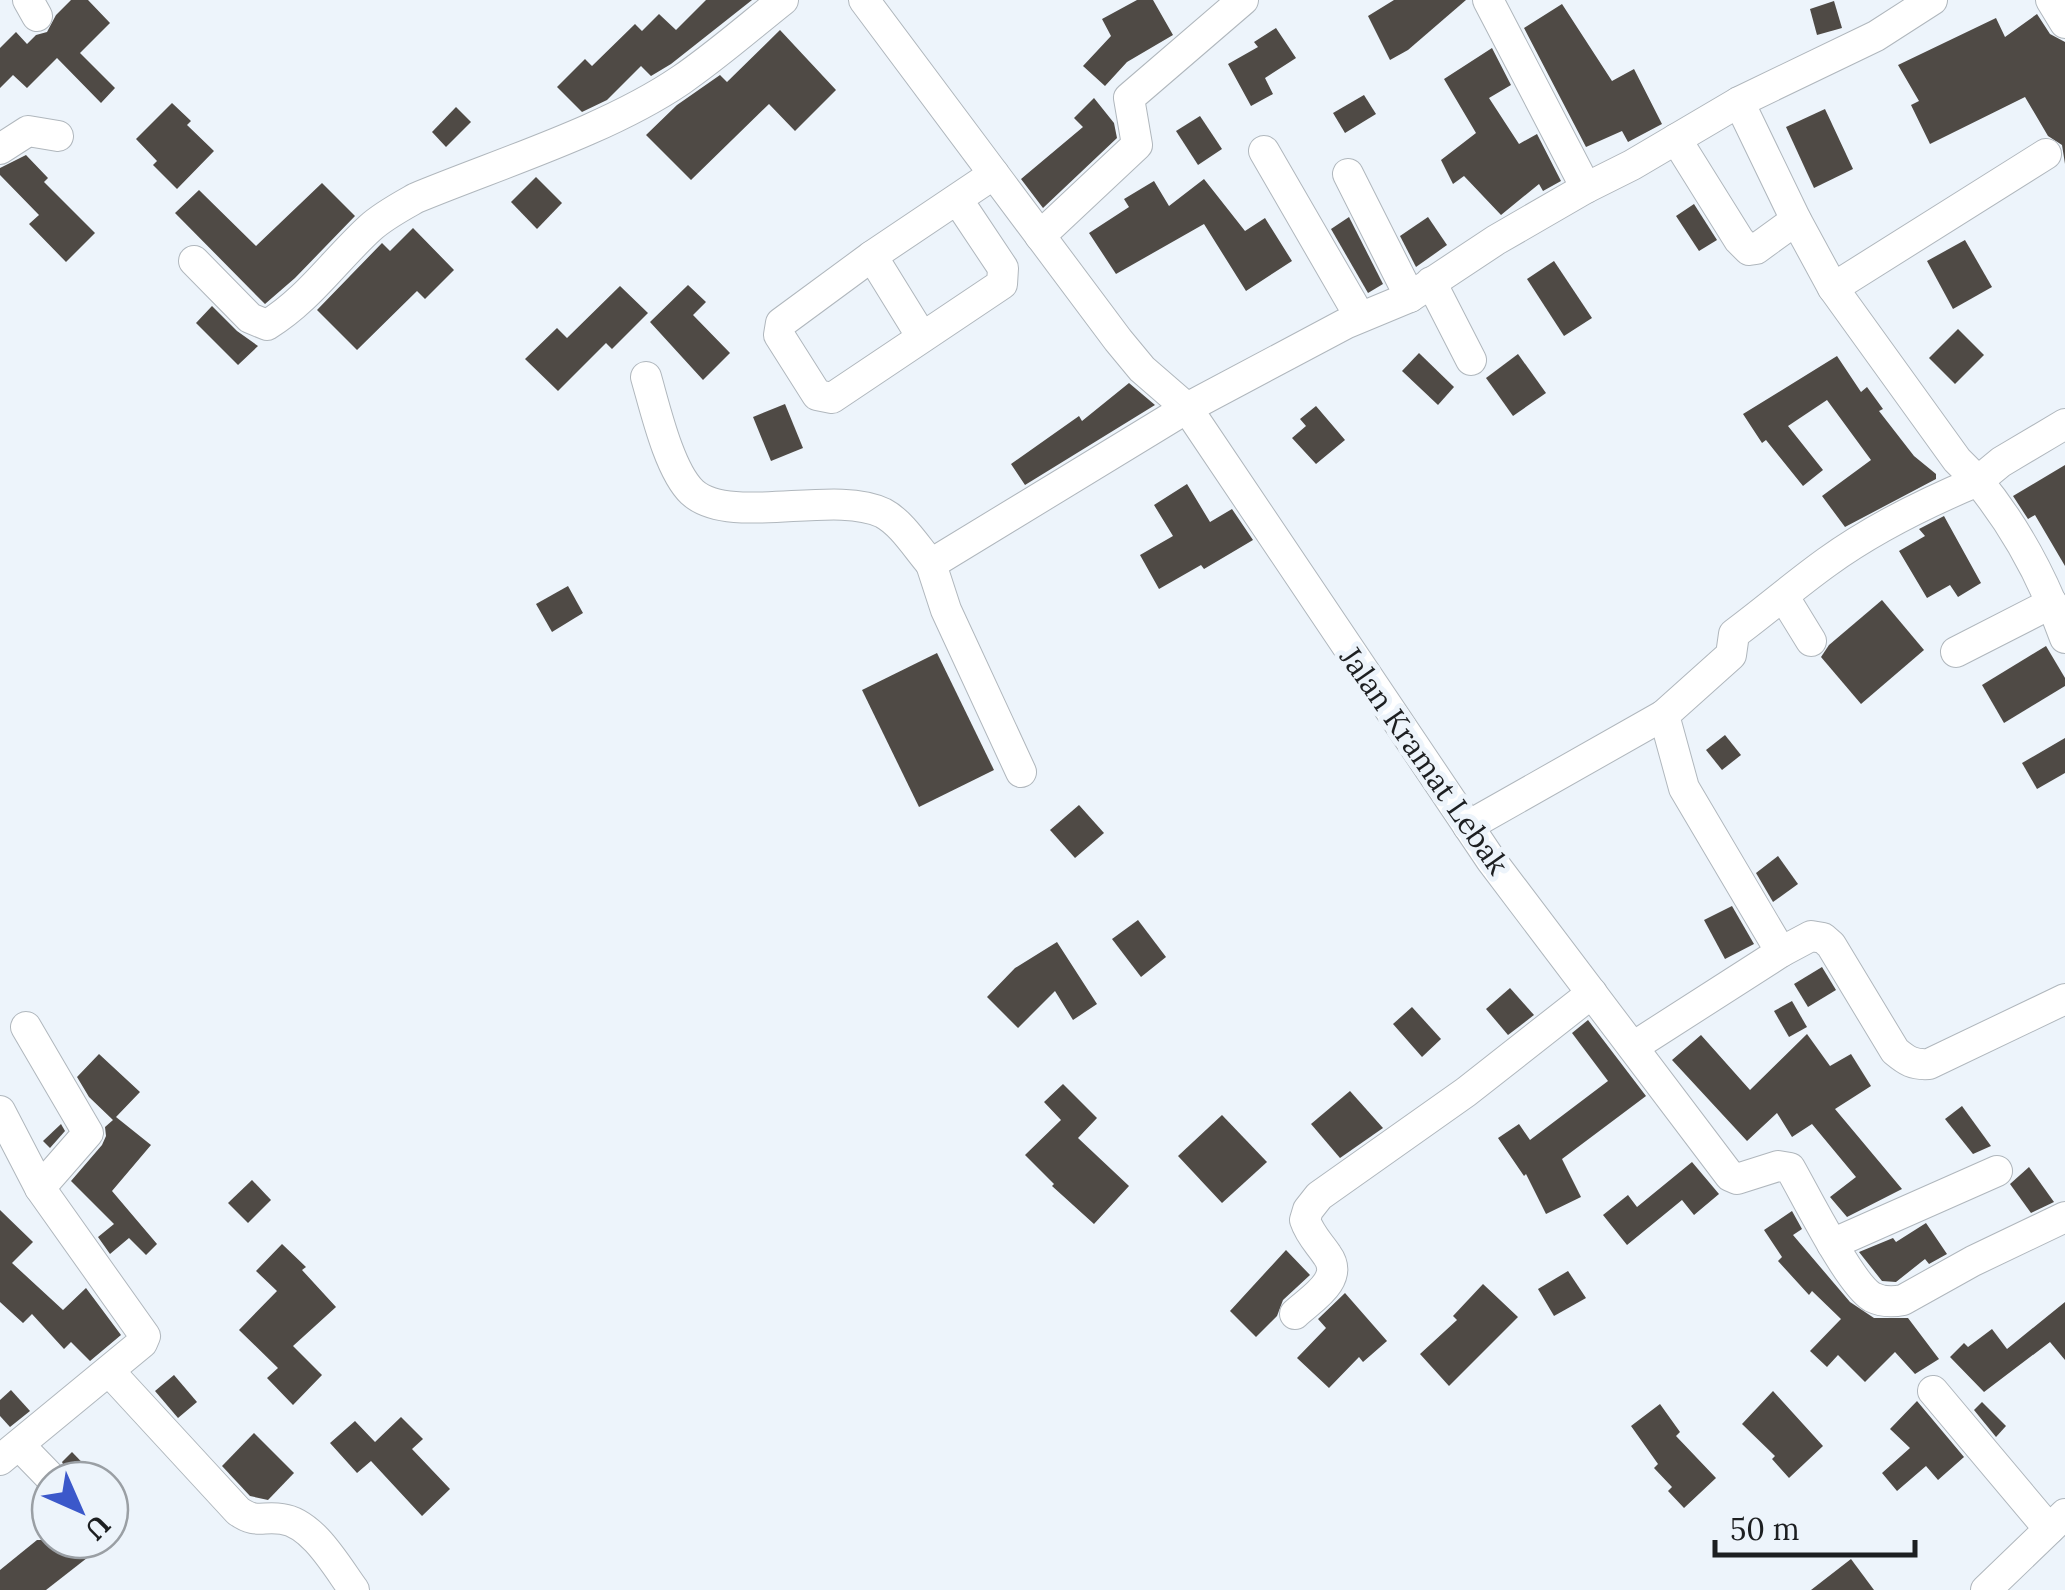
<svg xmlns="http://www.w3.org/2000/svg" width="2065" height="1590" viewBox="0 0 2065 1590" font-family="Lora,serif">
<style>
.building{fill:#4f4a45}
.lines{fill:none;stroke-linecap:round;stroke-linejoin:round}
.minor-casing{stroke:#b0b7bd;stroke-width:32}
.minor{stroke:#fff;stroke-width:30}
.labels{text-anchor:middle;stroke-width:10;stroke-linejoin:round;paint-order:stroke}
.street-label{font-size:30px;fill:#1d1f21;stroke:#edf4fb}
</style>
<rect width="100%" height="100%" fill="#edf4fb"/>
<g class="building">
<path d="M71,0H88L110,23L80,53L115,88L101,103L57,58L27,88L13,75L0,88V48L16,32L27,44L36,35L47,32L56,15Z"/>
<path d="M706,0H752L671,64L651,76L641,66L607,100L582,112L557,87L585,59L592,66L635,24L642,31L659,14L676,30Z"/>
<path d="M1137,0H1153L1173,35L1127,62L1105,86L1083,66L1111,36L1102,19Z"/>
<path d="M1394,0H1466L1408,50L1390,60L1368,16Z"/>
<path d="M1834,1L1842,28L1817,35L1810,9Z"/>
<path d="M1562,4L1612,81L1634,69L1662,124L1628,142L1622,131L1586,147L1524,28Z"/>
<path d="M2037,14L2050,34L2065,42V164L2062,145L2048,136L2025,97L1930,144L1911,105L1919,101L1898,65L1996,18L2005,37Z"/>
<path d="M1276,28L1296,58L1265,78L1273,94L1251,106L1228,64L1258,47L1254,42Z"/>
<path d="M780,30L836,90L795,131L769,104L691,180L646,135L677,105L720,75L727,82Z"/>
<path d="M1492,48L1511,85L1489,98L1519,144L1537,134L1561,181L1543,191L1539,184L1501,215L1464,176L1453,184L1441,160L1476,133L1444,79Z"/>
<path d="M1364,95L1376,114L1345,133L1333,113Z"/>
<path d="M1094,98L1114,123L1117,138L1043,208L1021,179L1083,127L1074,118Z"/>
<path d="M172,103L191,121L187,125L214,151L177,189L153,165L157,161L136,139Z"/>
<path d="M456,107L471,122L446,147L432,132Z"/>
<path d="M1825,109L1853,169L1814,188L1786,127Z"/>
<path d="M1200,116L1222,149L1198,165L1176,131Z"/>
<path d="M26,155L48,178L44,182L95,233L66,262L29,224L39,215L0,175V168Z"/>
<path d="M536,177L562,203L537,229L511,202Z"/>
<path d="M1204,179L1245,231L1265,218L1292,261L1246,291L1204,224L1116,274L1089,233L1129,207L1124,199L1154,181L1169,206Z"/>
<path d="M322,183L355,216L295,278L265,304L175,213L199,190L256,246Z"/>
<path d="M1694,204L1717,240L1699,251L1676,216Z"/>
<path d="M1349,217L1383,284L1368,293L1331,229Z"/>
<path d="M1428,217L1447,245L1416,267L1400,236Z"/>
<path d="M413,228L454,270L425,299L417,291L357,350L317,310L382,243L390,251Z"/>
<path d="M1965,240L1992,287L1953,309L1927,261Z"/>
<path d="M1554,261L1592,318L1564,336L1527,279Z"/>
<path d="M688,285L706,302L693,315L730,353L703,380L650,322Z"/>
<path d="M620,286L648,313L612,349L606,343L558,391L525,359L557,328L567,338Z"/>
<path d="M212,306L237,331L258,346L238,365L196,323Z"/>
<path d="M1958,329L1984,355L1955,384L1929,358Z"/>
<path d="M1419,353L1454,387L1438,405L1402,371Z"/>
<path d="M1518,354L1546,393L1513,416L1486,378Z"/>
<path d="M1837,356L1861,392L1867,387L1883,409L1879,411L1914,456L1936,474V479L1845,527L1822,496L1871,460L1827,400L1788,426L1823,470L1803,486L1766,440L1762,443L1743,414Z"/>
<path d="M1129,383L1155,405L1025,485L1011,464L1079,416L1082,421Z"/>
<path d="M785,404L803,448L771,461L753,417Z"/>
<path d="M1316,406L1345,440L1316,464L1292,438L1306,426L1300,419Z"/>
<path d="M2065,465V566L2035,515L2028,519L2013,496Z"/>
<path d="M1187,484L1210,522L1232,509L1253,540L1204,569L1201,565L1159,589L1140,555L1173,536L1154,505Z"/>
<path d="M1944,516L1981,583L1958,597L1950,585L1927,598L1899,551L1925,536L1919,529Z"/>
<path d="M568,586L583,613L552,632L536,604Z"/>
<path d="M1882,600L1924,650L1861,704L1821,657L1829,645Z"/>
<path d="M2046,646L2065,678V686L2004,723L1982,685Z"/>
<path d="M937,653L994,770L919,807L862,690Z"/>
<path d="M1725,735L1741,755L1722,770L1706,750Z"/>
<path d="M2065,738V773L2037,789L2022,763Z"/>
<path d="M1079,805L1104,833L1075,858L1050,830Z"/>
<path d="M1778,856L1798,884L1773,902L1756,873Z"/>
<path d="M1732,906L1754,944L1725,959L1704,920Z"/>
<path d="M1138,920L1166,957L1141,977L1112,939Z"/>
<path d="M1057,942L1097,1004L1073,1020L1055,991L1018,1028L987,997L1015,968Z"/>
<path d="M1822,967L1836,990L1808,1007L1794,984Z"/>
<path d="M1510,988L1534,1015L1508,1035L1486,1009Z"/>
<path d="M1792,1001L1807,1027L1789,1037L1774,1011Z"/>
<path d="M1412,1007L1441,1039L1422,1057L1393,1024Z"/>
<path d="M1588,1020L1646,1096L1562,1159L1581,1197L1546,1214L1526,1174L1524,1176L1498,1138L1519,1124L1530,1140L1608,1081L1572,1033Z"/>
<path d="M1807,1034L1830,1066L1851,1054L1871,1086L1835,1109L1902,1189L1847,1217L1830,1197L1856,1177L1812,1124L1792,1137L1777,1113L1747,1141L1672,1060L1701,1035L1750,1090Z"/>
<path d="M99,1054L140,1092L116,1117L151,1145L112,1191L157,1244L146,1255L129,1238L110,1254L98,1237L114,1224L71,1181L102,1145L106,1136L105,1127L113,1120L89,1097L77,1077Z"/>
<path d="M1063,1084L1097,1118L1078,1138L1129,1186L1094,1224L1052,1186L1054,1184L1025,1155L1061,1120L1044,1102Z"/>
<path d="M1350,1091L1383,1128L1340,1158L1311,1124Z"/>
<path d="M1962,1106L1991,1146L1973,1154L1945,1119Z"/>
<path d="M1222,1115L1267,1162L1222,1203L1178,1156Z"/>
<path d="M61,1124L65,1131L50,1148L43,1141Z"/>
<path d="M1692,1162L1719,1194L1694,1215L1682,1200L1627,1245L1603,1215L1628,1195L1637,1207Z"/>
<path d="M2029,1167L2054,1202L2031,1213L2010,1184Z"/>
<path d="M252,1180L271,1200L248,1223L228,1203Z"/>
<path d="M0,1210L33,1242L12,1263L63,1310L86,1288L121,1335L90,1361L71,1342L64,1349L32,1314L23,1323L0,1302Z"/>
<path d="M1792,1211L1802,1229L1793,1235L1850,1302L1874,1318H1908L1939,1359L1915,1374L1895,1352L1865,1382L1838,1355L1827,1367L1810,1351L1841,1319L1812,1291L1809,1295L1778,1261L1782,1257L1764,1230Z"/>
<path d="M1926,1223L1947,1254L1929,1264L1925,1259L1896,1282L1882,1281L1859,1252L1893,1238L1896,1242Z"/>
<path d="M282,1244L306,1267L302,1270L336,1307L293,1346L322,1375L293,1405L267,1378L278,1368L239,1330L277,1291L256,1271Z"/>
<path d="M1286,1250L1310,1275L1283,1300L1277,1316L1256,1337L1230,1311Z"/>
<path d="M1568,1271L1586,1298L1554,1316L1538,1289Z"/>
<path d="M1483,1284L1518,1317L1449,1386L1420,1354L1457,1320L1453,1316Z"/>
<path d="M1345,1293L1387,1341L1363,1362L1359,1357L1329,1388L1297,1358L1326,1328L1318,1319Z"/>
<path d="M2065,1302V1360L2050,1342L1984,1392L1950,1357L1964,1343L1968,1347L1992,1329L2007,1349Z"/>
<path d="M174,1375L197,1402L178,1418L155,1391Z"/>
<path d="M11,1390L30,1411L10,1427L0,1416V1400Z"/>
<path d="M1773,1391L1823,1446L1789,1478L1772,1459L1775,1456L1742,1424Z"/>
<path d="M1917,1401L1964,1457L1938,1480L1926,1466L1897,1491L1882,1473L1910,1448L1890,1429Z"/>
<path d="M1982,1402L2006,1426L1996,1437L1974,1410Z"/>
<path d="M1660,1404L1680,1432L1676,1436L1716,1478L1684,1508L1668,1491L1672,1487L1654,1468L1658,1464L1631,1426Z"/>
<path d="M401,1417L423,1439L412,1449L450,1489L422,1516L371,1461L357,1473L330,1443L355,1421L375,1442Z"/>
<path d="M254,1433L294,1473L268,1500L250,1496L222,1466Z"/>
<path d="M72,1452L99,1480H71L62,1462Z"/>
<path d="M37,1540H110L46,1590H0V1570Z"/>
<path d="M1851,1559L1874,1590H1811Z"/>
</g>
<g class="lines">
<g class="minor-casing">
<g id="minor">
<path d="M28,0L37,16"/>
<path d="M864,0L1118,340L1142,369L1187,408L1491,860L1730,1176L1737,1179L1778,1166L1790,1168C1805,1194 1849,1283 1872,1297C1882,1302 1893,1302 1903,1300L1973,1261L2065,1217"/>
<path d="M1488,0L1586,188"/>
<path d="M2051,0L2065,23"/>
<path d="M1739,102L1796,220L1833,288L1957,460L1978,481L2001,462L2065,424"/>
<path d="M1676,139L1739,240L1749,250L1756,249L1796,220"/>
<path d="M0,149L28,131L58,136"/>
<path d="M1264,151L1360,317"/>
<path d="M1348,174L1410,297"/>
<path d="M957,199L1003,268L1002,284L832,398L817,395L779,335L781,323L872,256L994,174"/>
<path d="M1040,236L1137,145L1129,98L1243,0"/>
<path d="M872,256L922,337"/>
<path d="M194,261L250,318L267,325C308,300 335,260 370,228C383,216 400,207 416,198C498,164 608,130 681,80C716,56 749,27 783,0"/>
<path d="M1431,282L1471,360"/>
<path d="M1833,288L2046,154"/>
<path d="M646,377C655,408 669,470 692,492C730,527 834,489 883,513C902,523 917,548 931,564L1187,408L1345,324L1410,297L1496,240L1586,188L1632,165L1739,102L1876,36L1932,0"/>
<path d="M931,564L946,610L1021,772"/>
<path d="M1784,597L1811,641"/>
<path d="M1956,652L2052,603"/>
<path d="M1468,826L1664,715"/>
<path d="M1781,952L1684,788L1664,715L1731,655L1734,634C1765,611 1795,585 1827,562C1874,528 1925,503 1978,481C2016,527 2045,582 2065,638"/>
<path d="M26,1027L88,1133L40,1188"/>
<path d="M1633,1047L1781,952L1811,936L1823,938L1831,945L1895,1051C1907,1061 1913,1065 1929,1064L2065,999"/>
<path d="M0,1111L40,1188L145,1336L142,1343L0,1460"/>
<path d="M1832,1244L1997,1171"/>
<path d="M1295,1314C1311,1299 1345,1280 1327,1255C1319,1243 1310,1235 1305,1220L1308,1210L1319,1196L1466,1092L1592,993"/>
<path d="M109,1371L238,1511C256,1524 262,1516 282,1519C313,1523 337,1567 354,1590"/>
<path d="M1933,1391L2049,1529"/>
<path d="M20,1446L53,1480"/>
<path d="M1986,1590L2065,1514"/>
</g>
</g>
<use href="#minor" class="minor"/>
</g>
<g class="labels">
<g class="street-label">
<text transform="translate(1424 761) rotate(55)" y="10">Jalan Kramat Lebak</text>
</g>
</g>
<g transform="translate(80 1510) rotate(135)"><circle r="48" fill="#edf4fb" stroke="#9a9fa4" stroke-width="2.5"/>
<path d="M0-8L18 38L0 25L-18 38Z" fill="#3b58ca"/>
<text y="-15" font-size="28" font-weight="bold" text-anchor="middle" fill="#1d1f21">U</text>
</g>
<path d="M1715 1540v15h200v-15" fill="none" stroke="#1d1f21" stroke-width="5"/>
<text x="1730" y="1540" font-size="30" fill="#1d1f21" stroke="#edf4fb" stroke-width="8" paint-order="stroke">50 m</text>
</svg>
